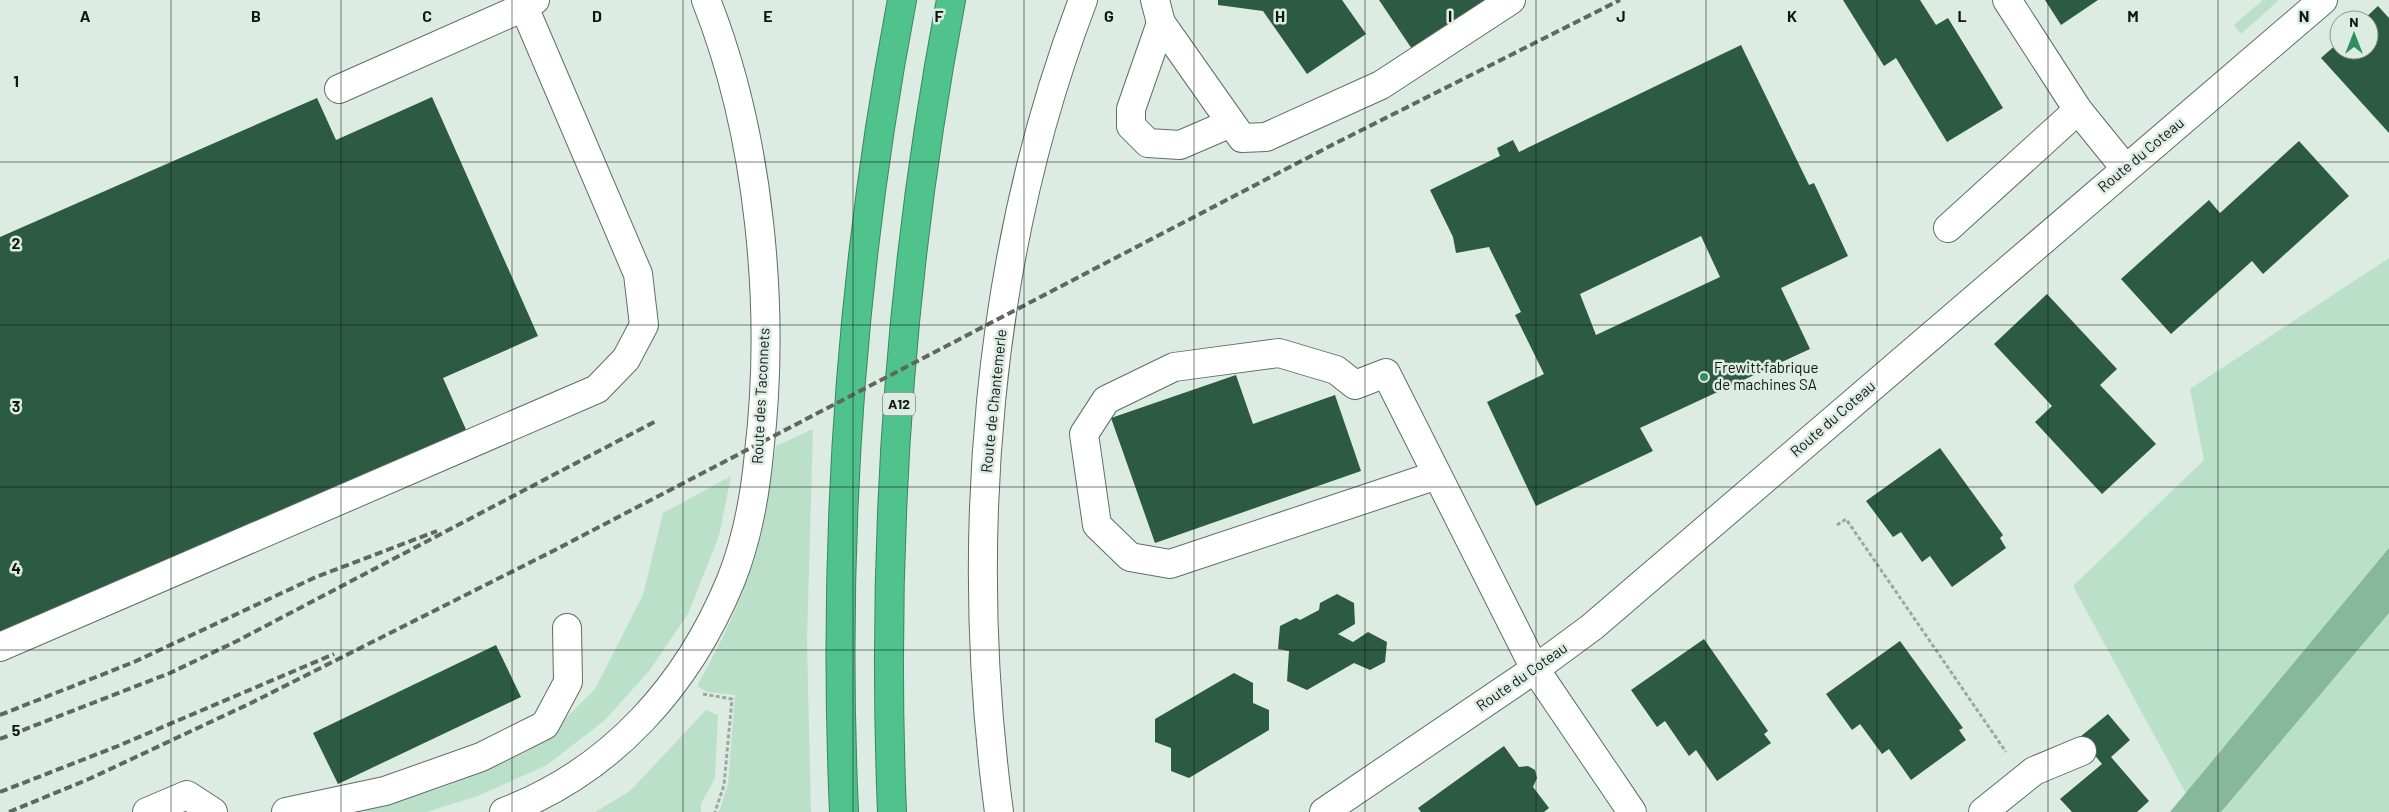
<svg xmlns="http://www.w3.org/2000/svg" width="2389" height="812" viewBox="0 0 2389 812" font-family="Barlow,sans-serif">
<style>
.green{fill:#bbe0ca}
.forest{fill:#87b89c}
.building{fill:#2c5a42;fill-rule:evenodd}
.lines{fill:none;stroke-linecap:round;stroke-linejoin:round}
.minor-casing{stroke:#606e65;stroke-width:30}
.highway-casing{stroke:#3a8662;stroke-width:30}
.path{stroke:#9ba8a1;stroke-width:3;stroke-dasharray:4 2.5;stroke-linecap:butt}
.minor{stroke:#fff;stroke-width:28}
.highway{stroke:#50c38c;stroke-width:28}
.rail{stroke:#5e6761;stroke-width:4;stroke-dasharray:8 4;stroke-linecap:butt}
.grid{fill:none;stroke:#111613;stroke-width:1;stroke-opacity:0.55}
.poi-dot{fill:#338d63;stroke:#dcece3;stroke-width:2}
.labels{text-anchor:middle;stroke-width:5;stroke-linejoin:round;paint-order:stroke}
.shield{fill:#dcece3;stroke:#4e5651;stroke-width:1}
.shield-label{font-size:14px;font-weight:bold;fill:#111613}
.street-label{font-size:15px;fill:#111613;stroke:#dcece3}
.poi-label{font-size:15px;fill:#111613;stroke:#dcece3;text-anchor:start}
.grid-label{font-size:16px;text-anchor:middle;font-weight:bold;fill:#111613;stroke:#dcece3;stroke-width:5;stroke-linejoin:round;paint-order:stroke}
</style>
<rect width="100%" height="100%" fill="#dcece3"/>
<g class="green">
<path d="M2263,0H2279L2241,34L2234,25Z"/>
<path d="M2389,258V812H2196L2073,586L2204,460L2190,389Z"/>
<path d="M813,429L807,641L811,812H719L728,784L735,695L707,692L697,686C716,651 735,616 747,578C762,535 768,491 776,446Z"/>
<path d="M731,476L719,536L688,614L649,671L605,720L547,765L478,796L426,812H340L376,805L442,788L521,754L546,738L595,689L643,595L663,513Z"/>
<path d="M706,710L718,715L715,778L701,804V812H595L630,791Z"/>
</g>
<path class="forest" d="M2389,548V613L2221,812H2170Z"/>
<g class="building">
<path d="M1218,0H1342L1366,34L1307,74L1263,11L1218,5Z"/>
<path d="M1379,0H1491L1414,52Z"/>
<path d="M1843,0H1920L1936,25L1948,18L2003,108L1947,142L1896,58L1884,66Z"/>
<path d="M2045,0H2098L2061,25Z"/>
<path d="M2378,6L2389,18V133L2321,58L2339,42V50H2369V20H2363Z"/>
<path d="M1741,45L1809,185L1814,183L1848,256L1781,288L1810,349L1640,428L1653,451L1536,506L1487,402L1544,374L1515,315L1521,312L1489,247L1456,253L1453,237L1430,190L1500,156L1497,148L1513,140L1519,152ZM1701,236L1720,277L1596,335L1580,294Z"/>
<path d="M432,97L538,336L443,378L468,434L0,640V237L317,98L336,140Z"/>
<path d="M2299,141L2349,196L2263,274L2252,261L2171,334L2121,279L2209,200L2220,213Z"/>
<path d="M2047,294L2117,369L2100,385L2156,444L2102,494L2035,422L2052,406L1994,344Z"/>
<path d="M1236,375L1253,424L1335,395L1361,471L1155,543L1111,418Z"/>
<path d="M1940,448L2003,535L2000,538L2006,548L1952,587L1930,556L1922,562L1901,532L1893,537L1866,501Z"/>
<path d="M1337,594L1354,603L1355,624L1338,634L1353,642L1368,632L1387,642L1385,662L1370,670L1354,663L1307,690L1287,681L1289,651L1278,649L1280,626L1296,618L1300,620L1319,610L1320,603Z"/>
<path d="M1704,639L1768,731L1764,734L1771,743L1717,781L1696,750L1689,756L1665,721L1657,727L1631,690Z"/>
<path d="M1900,641L1963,728L1959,730L1966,740L1911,780L1889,749L1882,754L1860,724L1852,730L1826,694Z"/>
<path d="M496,645L521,697L338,784L313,733Z"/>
<path d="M1234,673L1253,683V703L1269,710V730L1189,778L1171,771V748L1155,742V719Z"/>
<path d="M2108,714L2130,740L2111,757L2149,801L2137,812H2072L2060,799L2102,764L2080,737Z"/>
<path d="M1504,746L1519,767L1528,766L1535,770L1537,778L1533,787L1549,808L1544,812H1421L1418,808Z"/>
</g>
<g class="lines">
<g class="minor-casing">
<g id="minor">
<path d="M1155,0L1161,23L1242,138L1266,137L1381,85L1511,0"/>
<path d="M2007,0L2078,110L2125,168"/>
<path d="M1161,23L1131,109V126L1148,143L1180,145L1231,123"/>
<path d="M339,89L524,7"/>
<path d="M1948,228L2078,110"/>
<path d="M1437,475L1170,564L1130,557L1097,525L1084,434L1106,400L1174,367L1279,353L1336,370L1355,385L1386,373L1535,669L1632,812"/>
<path d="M0,647L597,389L626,359L644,325L638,274L524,7L535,0"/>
<path d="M147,812L187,795L213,812"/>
<path d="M286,812L385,791L481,757L545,725L568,682L567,628"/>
<path d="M504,812C612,771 688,685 731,580C747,540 755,496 759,453C776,309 760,136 706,0"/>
<path d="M999,812C963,543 986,254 1083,0"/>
<path d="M1324,812L1535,669L1592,627L2323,0"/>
<path d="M1983,812L2034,771L2082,751"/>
</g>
</g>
<g class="highway-casing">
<g id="highway">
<path d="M844,812C832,541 851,267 902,0"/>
<path d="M892,812C881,541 900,267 951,0"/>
</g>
</g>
<g class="path">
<path d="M1837,525L1846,519L2006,752"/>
<path d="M703,694L732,699L724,785L715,812"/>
</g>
<use href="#minor" class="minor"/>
<use href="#highway" class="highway"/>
<g class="rail">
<path d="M0,715L134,662L316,577L437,531"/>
<path d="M0,739L170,673L237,641L658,420"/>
<path d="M0,792L118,746L334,654"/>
<path d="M9,812L89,779L251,703L553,551L1334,144L1620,0"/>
</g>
</g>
<path class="grid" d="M171,0V812M341,0V812M512,0V812M683,0V812M853,0V812M1024,0V812M1194,0V812M1365,0V812M1536,0V812M1706,0V812M1877,0V812M2048,0V812M2218,0V812M0,162H2389M0,325H2389M0,487H2389M0,650H2389"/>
<circle class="poi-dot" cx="1704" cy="377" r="5"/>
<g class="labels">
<rect class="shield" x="883" y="392.5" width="32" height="23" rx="4"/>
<g class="shield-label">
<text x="899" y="409">A12</text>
</g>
<g class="street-label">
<text transform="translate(2141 155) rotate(-40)" y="5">Route du Coteau</text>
<text transform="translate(761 396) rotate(-87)" y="5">Route des Taconnets</text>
<text transform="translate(994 401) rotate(-84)" y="5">Route de Chantemerle</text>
<text transform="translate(1833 419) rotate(-41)" y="5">Route du Coteau</text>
<text transform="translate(1522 677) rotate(-35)" y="5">Route du Coteau</text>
</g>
<g class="poi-label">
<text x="1714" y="373">Frewitt fabrique<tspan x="1714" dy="17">de machines SA</tspan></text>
</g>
</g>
<g class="grid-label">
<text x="85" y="22">A</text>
<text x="256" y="22">B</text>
<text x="427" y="22">C</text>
<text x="597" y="22">D</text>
<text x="768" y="22">E</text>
<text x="939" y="22">F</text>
<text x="1109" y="22">G</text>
<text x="1280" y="22">H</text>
<text x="1450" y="22">I</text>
<text x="1621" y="22">J</text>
<text x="1792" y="22">K</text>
<text x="1962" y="22">L</text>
<text x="2133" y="22">M</text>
<text x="2304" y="22">N</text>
<text x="16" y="87">1</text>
<text x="16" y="249">2</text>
<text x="16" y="412">3</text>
<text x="16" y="574">4</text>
<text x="16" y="736">5</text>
</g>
<g transform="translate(2354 35)"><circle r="24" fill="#dcece3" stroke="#8b9690"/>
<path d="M0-4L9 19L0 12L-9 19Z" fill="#338d63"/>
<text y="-8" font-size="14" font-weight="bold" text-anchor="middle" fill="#111613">N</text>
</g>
</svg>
